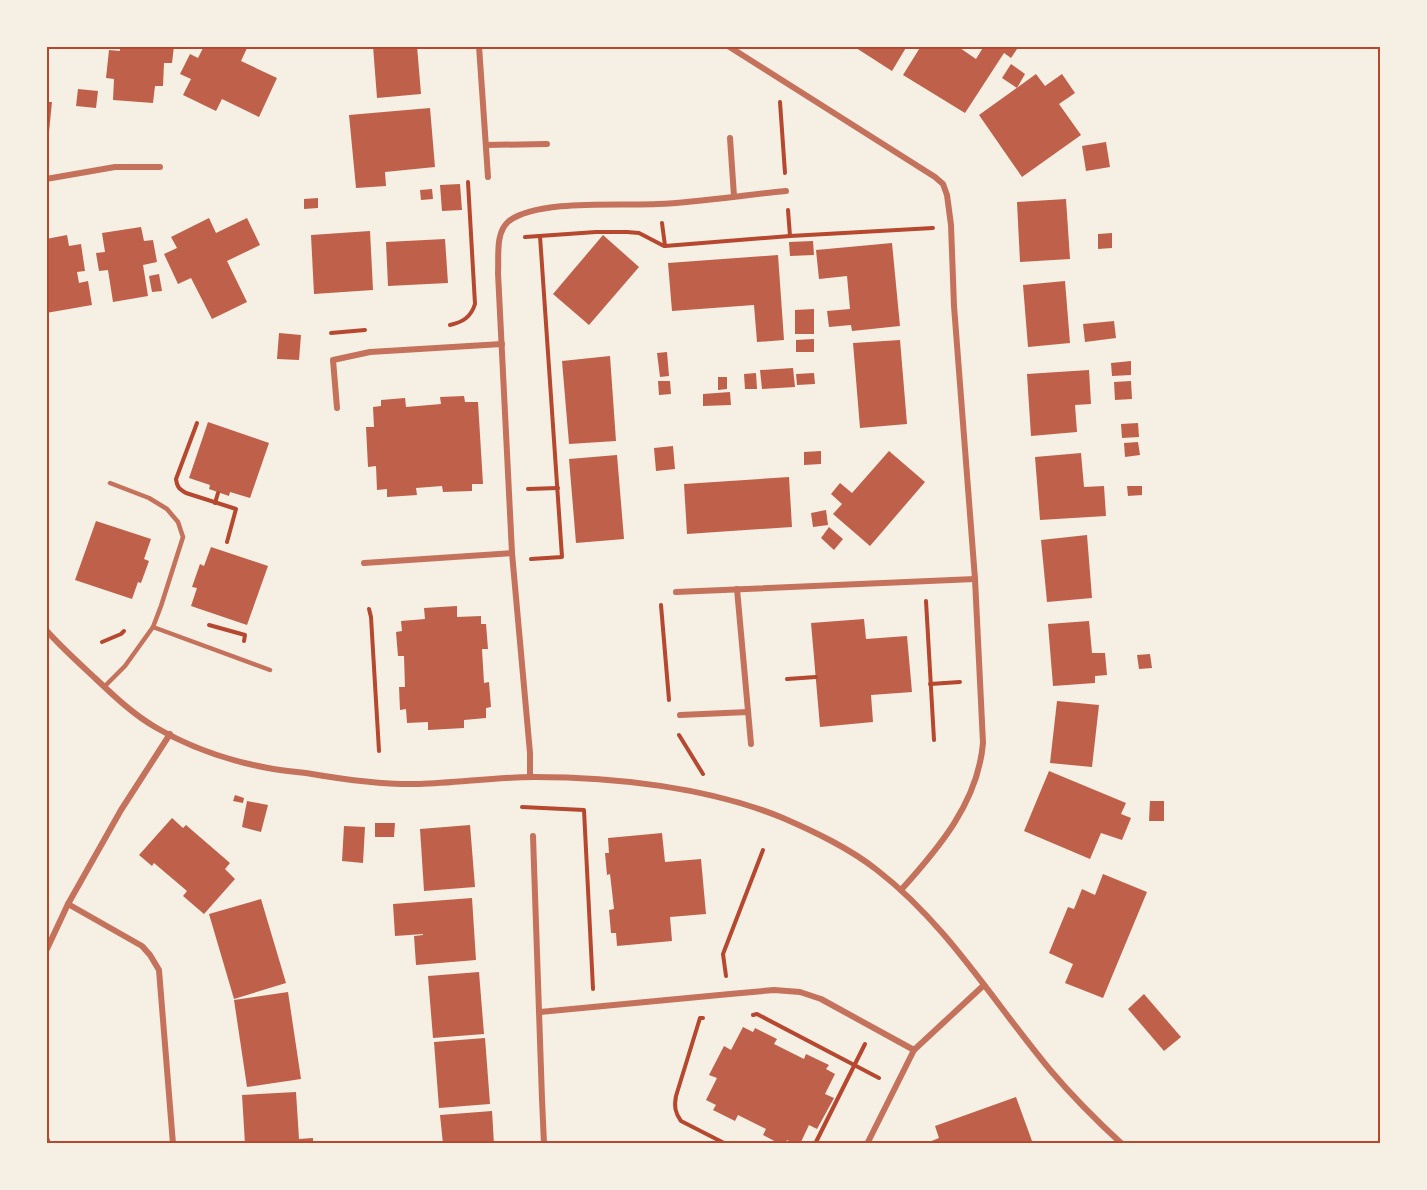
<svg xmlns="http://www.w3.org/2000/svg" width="1427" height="1190" viewBox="0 0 1427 1190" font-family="Karla,sans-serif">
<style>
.building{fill:#bf614a}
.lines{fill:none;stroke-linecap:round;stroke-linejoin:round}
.path{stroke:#b5482f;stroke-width:4}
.service{stroke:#c5725c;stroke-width:4.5}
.minor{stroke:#c5725c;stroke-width:6}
.neatline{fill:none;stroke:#b5482f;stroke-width:2}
</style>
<rect width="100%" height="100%" fill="#f6efe4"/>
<g class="building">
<path d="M120,46H174L172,63H164L163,86H155L153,103L113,100L114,79L106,78L109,50L120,51Z"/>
<path d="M204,46H248L241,61L277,78L259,117L222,99L216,111L183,95L191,79L180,74L190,54L198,58Z"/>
<path d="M373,46H417L421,94L377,98Z"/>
<path d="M853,46H907L892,71Z"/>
<path d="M921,46H957L976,59L984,46L1007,48L1019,46L1011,58L1004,53L965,113L903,75Z"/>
<path d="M1011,64L1025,74L1017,88L1002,78Z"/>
<path d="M1036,74L1045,86L1062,74L1075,93L1059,104L1081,135L1022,177L979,115Z"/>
<path d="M78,89L98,91L96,108L76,106Z"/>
<path d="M46,102H52L48,142H46Z"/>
<path d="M430,108L435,167L385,172L386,186L356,188L349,115Z"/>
<path d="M1106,142L1110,167L1086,171L1082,146Z"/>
<path d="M460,184L462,210L442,211L440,185Z"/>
<path d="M432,189L433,199L421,200L420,190Z"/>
<path d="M318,198V208L304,209V199Z"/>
<path d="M1066,199L1070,259L1020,262L1017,202Z"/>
<path d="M209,218L216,233L247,218L260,245L227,261L247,302L212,319L191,278L178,284L164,254L177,248L171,237Z"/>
<path d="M141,227L144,241L153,240L157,262L143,265L148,296L113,302L108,270L99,271L96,253L105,252L102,233Z"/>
<path d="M370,231L373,290L314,294L311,235Z"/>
<path d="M1112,233V248L1098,249V234Z"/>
<path d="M67,235L69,246L81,244L85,271L77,272L79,283L88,281L92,305L46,313V239Z"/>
<path d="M603,235L639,267L589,325L553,294Z"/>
<path d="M445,239L448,283L388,286L386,242Z"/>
<path d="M813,241L814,255L790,256L789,242Z"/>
<path d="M892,243L900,326L852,331L851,325L829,327L827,311L850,309L847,276L819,279L816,250Z"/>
<path d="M778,255L784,340L757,342L754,305L672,311L668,263Z"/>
<path d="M159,274L162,291L152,292L149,276Z"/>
<path d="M1065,281L1070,343L1028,347L1023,285Z"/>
<path d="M814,309V334H795V310Z"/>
<path d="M1114,321L1116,338L1085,342L1083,324Z"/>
<path d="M279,333L301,335L299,360L277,359Z"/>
<path d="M814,339V352H796V340Z"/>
<path d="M900,340L907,424L860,428L853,343Z"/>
<path d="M667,352L669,376L660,377L657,353Z"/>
<path d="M610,356L616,441L569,444L562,361Z"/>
<path d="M1131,361V375L1112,376L1111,363Z"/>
<path d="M793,368L795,387L762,389L760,370Z"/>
<path d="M1089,370L1091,404L1075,405L1077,432L1031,436L1027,374Z"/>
<path d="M756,373L757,389H745L744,374Z"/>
<path d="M814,373L815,384L797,385L796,374Z"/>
<path d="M718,377H727V389L718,390Z"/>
<path d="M658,381H670L671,394L659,395Z"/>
<path d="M1131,381L1132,399L1115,400L1114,382Z"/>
<path d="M730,392L731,405L703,406V394Z"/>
<path d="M464,396L465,402H478L483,484H472V491L443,492L442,486L416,488L417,495L387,497V489L377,490L376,466L368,467L366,427H374L373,407L381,406V400L405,398L406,407L441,404L440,397Z"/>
<path d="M208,422L269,443L250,498L230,492L229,496L209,489L210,485L189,478Z"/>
<path d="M1138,423L1139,437L1122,438L1121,424Z"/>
<path d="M1138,442L1140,455L1125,457L1124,443Z"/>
<path d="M673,446L675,469L656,471L654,448Z"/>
<path d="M821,451V464L804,465V452Z"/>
<path d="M889,451L925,482L870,546L833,514L842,504L831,494L840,483L852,493Z"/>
<path d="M1081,453L1084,487L1104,486L1106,516L1040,520L1035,457Z"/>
<path d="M617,455L624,539L576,543L569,459Z"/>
<path d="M789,477L792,527L687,534L684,484Z"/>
<path d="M1127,486H1142V495L1128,496Z"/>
<path d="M826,510L828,525L813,527L811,513Z"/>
<path d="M96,521L151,539L144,559L149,561L141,583L138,582L132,599L75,580Z"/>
<path d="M829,527L843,539L834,550L821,538Z"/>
<path d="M1087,535L1092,598L1047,602L1041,540Z"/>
<path d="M211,547L268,566L247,625L191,606L197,588L192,587L200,564L204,566Z"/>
<path d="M457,606V617L481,616V624H486L488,649H482L484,683L489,682L491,707L486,708V718L464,720V728L428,730V722L407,723L406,709L400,710L399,687H405L404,656H398L396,632L402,631L401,621L425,619L424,608Z"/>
<path d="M864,619L866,639L907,636L912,692L871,695L873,722L820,727L811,623Z"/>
<path d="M1089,621L1092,653H1105L1107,675L1095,676V683L1053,686L1048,624Z"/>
<path d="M1150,654L1152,668L1139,669L1137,655Z"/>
<path d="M1057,701L1099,705L1092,767L1050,763Z"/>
<path d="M1049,771L1126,803L1121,814L1131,818L1122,840L1101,833L1090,859L1024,831Z"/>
<path d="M235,795L244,798L243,803L233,801Z"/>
<path d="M247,801L268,805L261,832L242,827Z"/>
<path d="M1150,801H1164V821H1149Z"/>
<path d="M172,818L183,828L186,825L230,863L225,869L235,879L204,914L183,896L187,891L154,863L152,866L139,855Z"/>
<path d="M375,823H395L394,837H375Z"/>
<path d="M470,825L475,887L424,891L420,829Z"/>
<path d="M344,826L365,827L363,863L342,861Z"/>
<path d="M662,833L665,862L701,859L706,914L670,917L672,941L617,946L616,933H611L609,910L614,909L610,874L607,875L605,853H609L608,838Z"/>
<path d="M1103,874L1147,892L1103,998L1065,983L1073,964L1049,953L1068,907L1074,909L1082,889L1095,895Z"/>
<path d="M472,898L476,960L416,965L414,936L423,935V934L395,936L393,904Z"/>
<path d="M261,899L286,983L234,999L209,914Z"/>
<path d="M479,972L484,1034L433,1038L428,976Z"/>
<path d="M288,992L301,1079L247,1087L234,1000Z"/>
<path d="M1144,994L1181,1037L1164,1051L1128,1009Z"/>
<path d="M743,1027L753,1032L755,1028L777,1039L774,1044L804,1059L806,1054L829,1065L826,1069L835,1074L825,1094L834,1098L817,1129L809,1125L800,1144H795L787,1140L785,1144H780L763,1135L766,1129L738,1115L735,1121L713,1110L716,1105L706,1100L717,1078L709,1075L724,1046L731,1050Z"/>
<path d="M485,1038L490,1104L439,1108L434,1042Z"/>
<path d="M296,1092L299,1139L313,1138V1144H245L242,1095Z"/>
<path d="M1016,1097L1032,1141L1026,1144H924L939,1138L935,1126Z"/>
<path d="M492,1111L494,1144H443L440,1115Z"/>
</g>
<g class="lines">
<g class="path">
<path d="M780,102L785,173"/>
<path d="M788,210L790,236"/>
<path d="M662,223L665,246L790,236L933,228"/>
<path d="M525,237L596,232H627L639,233L664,246"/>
<path d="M450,325C463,322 471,317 475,304L468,182"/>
<path d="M331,333L365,330"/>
<path d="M197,423L176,479C177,487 179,489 186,493L236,509L227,542"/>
<path d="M528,489L558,488"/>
<path d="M215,503L218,493"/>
<path d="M531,559L562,557L540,236"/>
<path d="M926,601L934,740"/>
<path d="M661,605L669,700"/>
<path d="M369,609L371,617L379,751"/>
<path d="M209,625L245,635L244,641"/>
<path d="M102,642L121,634L124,631"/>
<path d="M787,679L816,677"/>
<path d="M930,684L960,682"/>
<path d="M679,735L703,774"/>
<path d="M522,807L584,810L593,989"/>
<path d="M726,976L723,954L763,850"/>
<path d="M753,1015L757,1014L879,1078"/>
<path d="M703,1018H700L676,1096C674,1106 675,1113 681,1121L726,1144"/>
<path d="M815,1144L865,1044"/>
</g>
<g class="service">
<path d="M153,627L270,670"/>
<path d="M104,687L125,666L153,627L161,606L183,537L178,522L167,509L149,498L110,483"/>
</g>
<g class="minor">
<path d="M479,46L488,177"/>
<path d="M728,46L935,177L943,184L947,195L951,225L954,306L975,579L983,743C978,802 939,848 901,890"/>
<path d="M730,138L734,196"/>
<path d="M486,145L547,144"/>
<path d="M46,179L115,167H160"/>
<path d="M337,408L333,360L370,352L502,344"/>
<path d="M364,563L512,553"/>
<path d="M737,589L751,744"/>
<path d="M676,592L975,579"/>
<path d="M46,630C62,648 79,663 96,679C115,697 133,714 155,727C189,747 230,761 268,768C283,771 298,772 312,774C347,780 384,785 419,784C457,783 496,777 534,777C614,777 708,787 783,818C815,832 849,848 877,870C948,925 994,1003 1051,1071C1073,1097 1097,1121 1122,1144"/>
<path d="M680,715L748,712"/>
<path d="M530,777V753L512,553L498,273C499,257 495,232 509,221C539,199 621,206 658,204C701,202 743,195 786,191"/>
<path d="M533,836L542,1099L544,1144"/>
<path d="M68,904L142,946L150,955L159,970L173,1144"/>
<path d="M46,951L68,904L121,810L170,734"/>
<path d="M540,1012L730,994L774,990L800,992L821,999L914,1050"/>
<path d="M46,1141L47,1140"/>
<path d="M867,1144L914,1050L984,985"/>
</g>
</g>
<rect width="1427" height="1190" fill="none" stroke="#f6efe4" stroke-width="96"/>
<rect x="48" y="48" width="1331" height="1094" class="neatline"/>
</svg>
